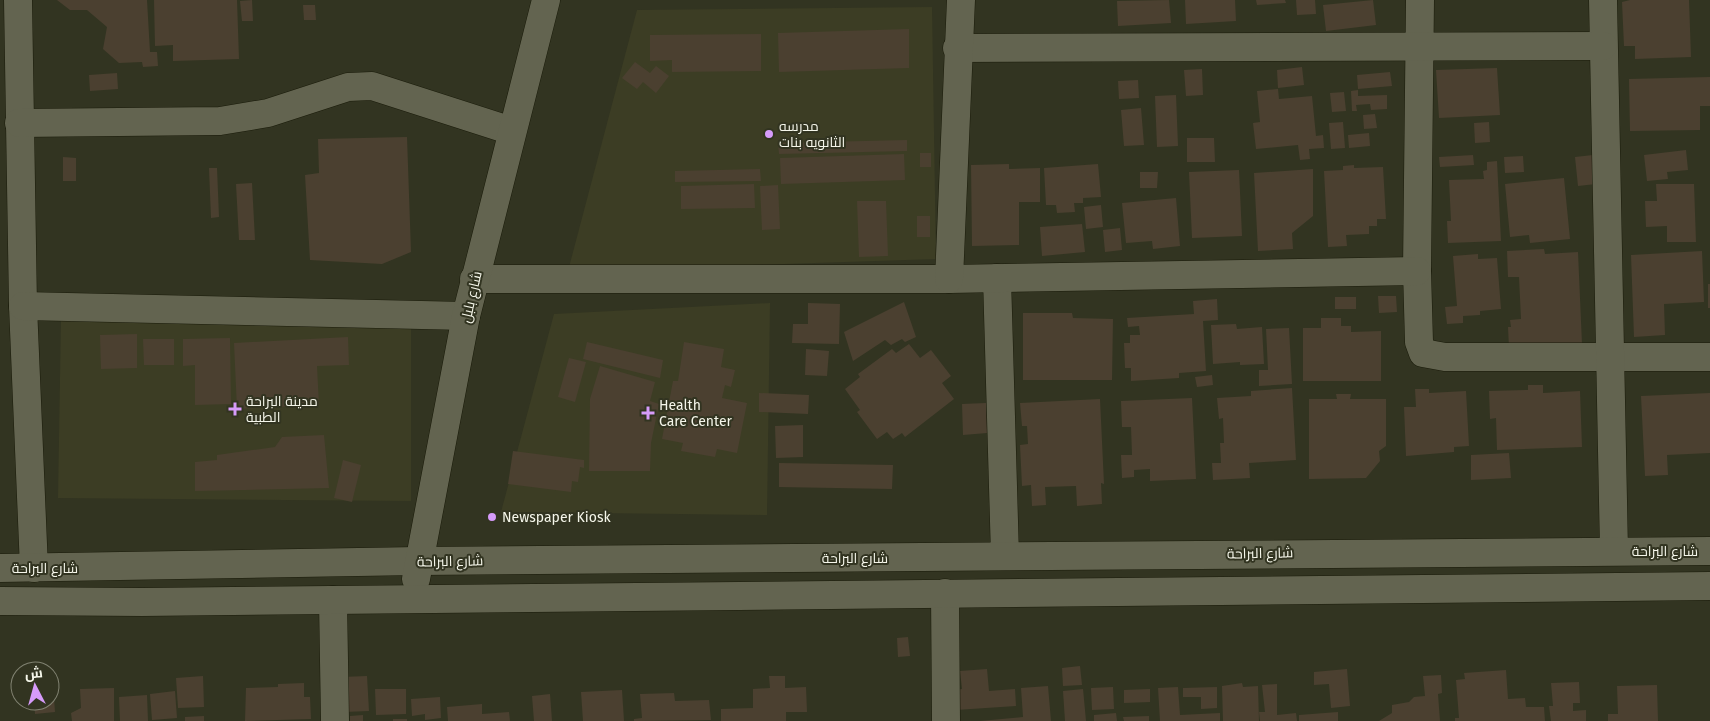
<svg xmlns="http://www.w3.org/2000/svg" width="1710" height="721" viewBox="0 0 1710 721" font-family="'Fira Sans',Cairo,sans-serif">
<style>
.built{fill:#3c3d24}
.building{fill:#4b4030}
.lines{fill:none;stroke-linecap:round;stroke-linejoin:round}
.minor-casing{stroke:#1a1b0a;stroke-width:29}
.minor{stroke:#636450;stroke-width:28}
.poi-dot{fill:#d69bfa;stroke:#323421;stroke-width:2}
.labels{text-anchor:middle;stroke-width:4;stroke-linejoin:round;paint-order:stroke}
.poi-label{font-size:14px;fill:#f5f6ea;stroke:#323421;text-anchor:start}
.street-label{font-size:14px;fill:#f5f6ea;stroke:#323421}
</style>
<rect width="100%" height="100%" fill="#323421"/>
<g class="built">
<path d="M932,7L936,259L568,271L637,10Z"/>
<path d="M770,303L767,515L501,512L554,314Z"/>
<path d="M61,319L411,320V501L58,498Z"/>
</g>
<g class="building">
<path d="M57,0H147L150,52H157L158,66L143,67L142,62L119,63L103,49L107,27L87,10H70Z"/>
<path d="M154,0H237L239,59L173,61V45L155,46Z"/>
<path d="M252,0L253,21H242L240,1Z"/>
<path d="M1169,0L1171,23L1118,26L1117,1Z"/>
<path d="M1185,0H1235L1236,21L1186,24Z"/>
<path d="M1256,0H1285L1286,3L1257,5Z"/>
<path d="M1296,0H1315L1316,14L1297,15Z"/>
<path d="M1373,0L1376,25L1326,31L1323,5Z"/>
<path d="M1630,0H1689L1691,57L1635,59V46H1624L1622,2Z"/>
<path d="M303,5H315L316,20H304Z"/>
<path d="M909,29V68L779,72L778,33Z"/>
<path d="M761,34V71L672,72V60L650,61V35Z"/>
<path d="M635,62L650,73L656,66L669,76L656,93L643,82L637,89L622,78Z"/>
<path d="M1302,67L1304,85L1278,88L1277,70Z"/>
<path d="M1497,68L1500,115L1439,118L1436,70Z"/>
<path d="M1202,69L1203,95L1186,96L1184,70Z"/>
<path d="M1390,72L1392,86L1358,89L1357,75Z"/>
<path d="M117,73L118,89L90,91L89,75Z"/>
<path d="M1710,77V106H1700V130L1630,131L1629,79Z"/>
<path d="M1138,80L1139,98L1119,99L1118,81Z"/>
<path d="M1278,89L1279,99L1312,96L1316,136L1323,135L1324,148L1309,149L1310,159L1300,160L1298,145L1256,149L1253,123L1260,122L1257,91Z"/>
<path d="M1358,90V96L1387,95V109L1371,110L1370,104L1356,105L1357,111H1352L1351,91Z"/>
<path d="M1344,92L1346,111L1332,112L1330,93Z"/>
<path d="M1176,95L1178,146L1157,147L1155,96Z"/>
<path d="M1141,108L1144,145L1124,146L1121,110Z"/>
<path d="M1375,114L1377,128L1364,129L1363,115Z"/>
<path d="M1343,122L1345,148L1331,149L1329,123Z"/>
<path d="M1489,122L1490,142L1475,143L1474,123Z"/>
<path d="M1369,133L1370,146L1349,148L1348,135Z"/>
<path d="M407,137L411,252L382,264L310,260L305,175L319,173L318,139Z"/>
<path d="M1187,138H1214L1215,162H1187Z"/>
<path d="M907,140V151L779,154L778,143Z"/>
<path d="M1686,150L1688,170L1667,172L1668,179L1647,181L1644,155Z"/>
<rect x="920" y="153" width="11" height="14"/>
<path d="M904,154L905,180L781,184L780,158Z"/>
<path d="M1473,155L1474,165L1440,167L1439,157Z"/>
<path d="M1593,155L1596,184L1578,186L1575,157Z"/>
<path d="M1523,156L1524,172L1505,173L1504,157Z"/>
<path d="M63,157L76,158V181H63Z"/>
<path d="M1497,161L1501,241L1448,243L1447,221H1451L1449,180L1484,179L1483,171L1487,170V162Z"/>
<path d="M1009,164V169L1040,168V202H1019V245L972,246L971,165Z"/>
<path d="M1098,164L1101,197L1083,198V203H1074L1075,212L1057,213L1056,205H1046L1044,168Z"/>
<path d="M1354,165V168L1383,167L1386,219H1377V226H1369V234L1346,235L1347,246L1328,247L1324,171L1343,170V166Z"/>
<path d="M209,168H217L219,217L211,218Z"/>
<path d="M760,169L761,181L675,182V171Z"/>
<path d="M1313,169V216L1292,233L1293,249L1258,251L1254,173Z"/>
<path d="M1239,170L1242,236L1192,238L1189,172Z"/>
<path d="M1140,172H1158L1157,188H1140Z"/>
<path d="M1564,178L1570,239L1530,243L1529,235L1510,237L1505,184Z"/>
<path d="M252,183L255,240H239L236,184Z"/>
<path d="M754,184L755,208L681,209V186Z"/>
<path d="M1656,184H1694L1696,242H1667V226L1646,227L1645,201H1657Z"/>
<path d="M778,185L780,229L762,230L760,186Z"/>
<path d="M1176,198L1180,246L1153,249L1152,241L1126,243L1122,203Z"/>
<path d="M857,201H886L888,256L859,257Z"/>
<path d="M1101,205L1103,227L1086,229L1084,207Z"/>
<rect x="917" y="216" width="13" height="21"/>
<path d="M1082,224L1085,252L1042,256L1040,227Z"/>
<path d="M1120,228L1122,250L1105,252L1103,230Z"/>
<path d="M1544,249L1545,254L1578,252L1582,344L1509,348L1508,327H1511L1510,320L1521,319L1519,277H1508L1507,251Z"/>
<path d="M1702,251L1704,302L1664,304L1665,335L1634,337L1631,255Z"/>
<path d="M1478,254V259L1497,258L1501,309L1480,311V315L1463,316V323L1447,324L1445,307L1457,306L1453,256Z"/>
<rect x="1708" y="284" width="2" height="24"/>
<path d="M1378,296H1396L1397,312L1379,313Z"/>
<rect x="1335" y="297" width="21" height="12"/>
<path d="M1217,299L1218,320L1203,321L1206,371L1179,373V378L1131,381V368H1125L1124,343H1130V335H1140L1139,326L1128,327L1127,318L1194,314L1193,301Z"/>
<path d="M904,302L916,337L905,342L902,339L891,345L885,340L853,361L844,332Z"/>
<path d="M808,303L840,304L839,344L792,343L793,324H808Z"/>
<path d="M1023,313H1072L1073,318L1113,319L1112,380H1023Z"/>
<path d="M1321,318H1341V326H1351V332L1381,331V381H1303V328H1321Z"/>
<path d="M1236,324L1237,329L1262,327L1264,364L1240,365V362L1213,364L1211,325Z"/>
<path d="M1289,328L1292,384L1259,386V370H1268L1266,329Z"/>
<path d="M137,334V368L101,369L100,335Z"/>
<path d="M348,337L349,365L317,366L319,405L237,409L234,343Z"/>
<path d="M230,338L231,404L195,405V365L183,366V339Z"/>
<path d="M143,339H174V365H144Z"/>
<path d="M587,342L663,360L660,378L583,359Z"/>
<path d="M684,342L724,349L721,367L735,370L731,387L725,385L722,398L747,403L737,453L717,449L715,457L681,451L683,443L662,439L673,381H678Z"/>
<path d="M909,344L920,358L931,350L951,376L942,383L954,399L905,437L902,433L893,439L887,432L877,439L857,412L860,410L845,389L860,377L858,374L892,349L896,353Z"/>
<path d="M806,349L829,351L827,376L805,375Z"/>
<path d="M569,358L586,362L575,402L558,397Z"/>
<path d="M600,366L655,382L650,401L659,404L651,443L650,471H589L590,399Z"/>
<path d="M1212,375L1213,385L1197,387L1195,377Z"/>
<path d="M1528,385H1543V393L1580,391L1582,447L1497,450L1496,418L1490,419L1489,391L1528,390Z"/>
<path d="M1292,388L1296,460L1249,463L1250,478L1213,480L1212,463H1221L1220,443H1224L1223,418L1219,419L1217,398L1251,396V391Z"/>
<path d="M1415,389H1429V393L1466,391L1469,446L1454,447V452L1406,456L1404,407H1416Z"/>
<path d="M759,393L809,395L808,414L759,412Z"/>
<path d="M1710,393V453L1667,455L1668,475L1645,476L1641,396Z"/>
<path d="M1336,394H1351L1350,399H1386V446L1379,451L1380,461L1366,478L1309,479V399H1337Z"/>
<path d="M1192,398L1196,479L1150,481V469L1134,470V477L1122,478L1121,455H1132L1131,427H1122L1121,401Z"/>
<path d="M1100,399L1104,484L1101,483L1102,504L1077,506L1076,486L1045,487L1046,505L1032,506L1031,485L1022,486L1020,445L1028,444L1027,426H1022L1020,403Z"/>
<path d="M986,403L987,433L963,435L962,404Z"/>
<path d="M803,425V457L776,458L775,426Z"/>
<path d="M324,435L329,488L195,491V462L217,460V455L275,447L282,437Z"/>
<path d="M513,451L584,460V468L580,467L578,482L572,481L571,492L508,484Z"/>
<path d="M1509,453L1511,478L1471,480V455Z"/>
<path d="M343,460L361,465L352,502L334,498Z"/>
<path d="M779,463L893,465L892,489L779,487Z"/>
<path d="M908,637L910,656L898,657L897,638Z"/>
<path d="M1080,666L1082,685L1063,686L1062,668Z"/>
<path d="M987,669L989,691L1015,689L1016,706L956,710L954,690L962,689L960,671Z"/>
<path d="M1347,669L1350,706L1331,708L1329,684L1314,685V672Z"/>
<path d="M1506,670L1508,699L1525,698L1526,707H1544L1545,721H1455V718H1459L1456,680L1465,679L1464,673Z"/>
<path d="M1441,675L1442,693L1438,694L1440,721H1379L1392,713V705L1409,702L1414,697L1425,696L1423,676Z"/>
<path d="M203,676L204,707L178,708L176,678Z"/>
<path d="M367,676L369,711L344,712L342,677Z"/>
<path d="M769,676H785V688L806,687L807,712H786V721H721V709L753,708V689L770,688Z"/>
<path d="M11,681H20V696H12Z"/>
<path d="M1579,682L1580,703H1573V711L1586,710V721H1551L1549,706H1553L1551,683Z"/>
<path d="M304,683V697H310L311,719L245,721L246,688L278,687V684Z"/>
<path d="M1242,683L1243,687L1258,686L1259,721H1223L1222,686Z"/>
<path d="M1277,684V715L1296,713L1297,721H1260L1259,712H1265L1262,685Z"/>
<path d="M1657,685L1658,721H1608V714H1618L1617,686Z"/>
<path d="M1048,686L1051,721H980L1023,717L1021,688Z"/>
<path d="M1113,687L1114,709L1092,710L1091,688Z"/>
<path d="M1178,687L1180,715L1220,713V721H1160L1158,688Z"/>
<path d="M1217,687V708L1201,709V697H1183V688Z"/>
<path d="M114,688V721H72L71,713L81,708L80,689Z"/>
<path d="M375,689H406V714L376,715Z"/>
<path d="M1083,689L1086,721H1065L1063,691Z"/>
<path d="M1150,689V702L1124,703V690Z"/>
<path d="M622,690L624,721H583L581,692Z"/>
<path d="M175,691L177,718L152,720L150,694Z"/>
<path d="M674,693L675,701L709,700L711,720L634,721V719L642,718L640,694Z"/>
<path d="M550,694L552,721H534L532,696Z"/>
<path d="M147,695L148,721H120L119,697Z"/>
<path d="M440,697L441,718L425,720V714L412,716L411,699Z"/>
<path d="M50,698H54L55,712L35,714L34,701H50Z"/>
<path d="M482,704V714L509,712L510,721H448L447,707Z"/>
<path d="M1338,712V721H1299V715Z"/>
<path d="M1116,713L1117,721H1094V715Z"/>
<path d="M363,715V721H350V716Z"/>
<path d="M204,716V721H185V717Z"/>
<path d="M1149,716V721H1124L1123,717Z"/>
<rect x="393" y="719" width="14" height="2"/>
</g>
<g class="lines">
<g class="minor-casing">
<g id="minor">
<path d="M18,0L23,306L34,568"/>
<path d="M1420,0L1417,271L1419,342L1423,353L1445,357H1710"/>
<path d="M1603,0L1614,551"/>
<path d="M957,48L1603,46"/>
<path d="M19,123L220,121L268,113L348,87L372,86L512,131"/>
<path d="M997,278L1005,556"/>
<path d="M474,279H949L1417,271"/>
<path d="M949,279L961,0"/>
<path d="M23,306L466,316"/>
<path d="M0,568L418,561L1710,551"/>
<path d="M416,579L466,316L546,0"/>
<path d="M945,593L946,721"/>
<path d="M333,600L335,721"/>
<path d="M0,601L142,602L1710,586"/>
</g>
</g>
<use href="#minor" class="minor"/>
</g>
<g class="poi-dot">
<circle cx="769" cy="134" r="5"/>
<path d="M232.5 401.5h5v5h5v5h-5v5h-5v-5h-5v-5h5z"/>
<path d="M645.5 405.5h5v5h5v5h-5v5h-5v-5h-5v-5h5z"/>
<circle cx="492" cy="517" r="5"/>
</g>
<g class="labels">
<g class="poi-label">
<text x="779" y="131">مدرسه<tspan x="779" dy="16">الثانويه بنات</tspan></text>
<text x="246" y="406">مدينة البراحة<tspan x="246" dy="16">الطبية</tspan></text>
<text x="659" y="410">Health<tspan x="659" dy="16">Care Center</tspan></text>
<text x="502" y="522">Newspaper Kiosk</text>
</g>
<g class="street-label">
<text transform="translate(471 297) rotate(-77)" y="5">شارع بلبل</text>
<text x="1665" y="556">شارع البراحة</text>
<text transform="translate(1260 553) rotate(-1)" y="5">شارع البراحة</text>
<text x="855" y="563">شارع البراحة</text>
<text transform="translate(450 561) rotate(-1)" y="5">شارع البراحة</text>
<text x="45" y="573">شارع البراحة</text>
</g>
</g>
<g transform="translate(35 686) rotate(354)"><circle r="24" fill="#323421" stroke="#808271"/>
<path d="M0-4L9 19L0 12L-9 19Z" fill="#d69bfa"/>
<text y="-8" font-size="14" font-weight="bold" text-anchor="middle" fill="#f5f6ea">ش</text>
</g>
</svg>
